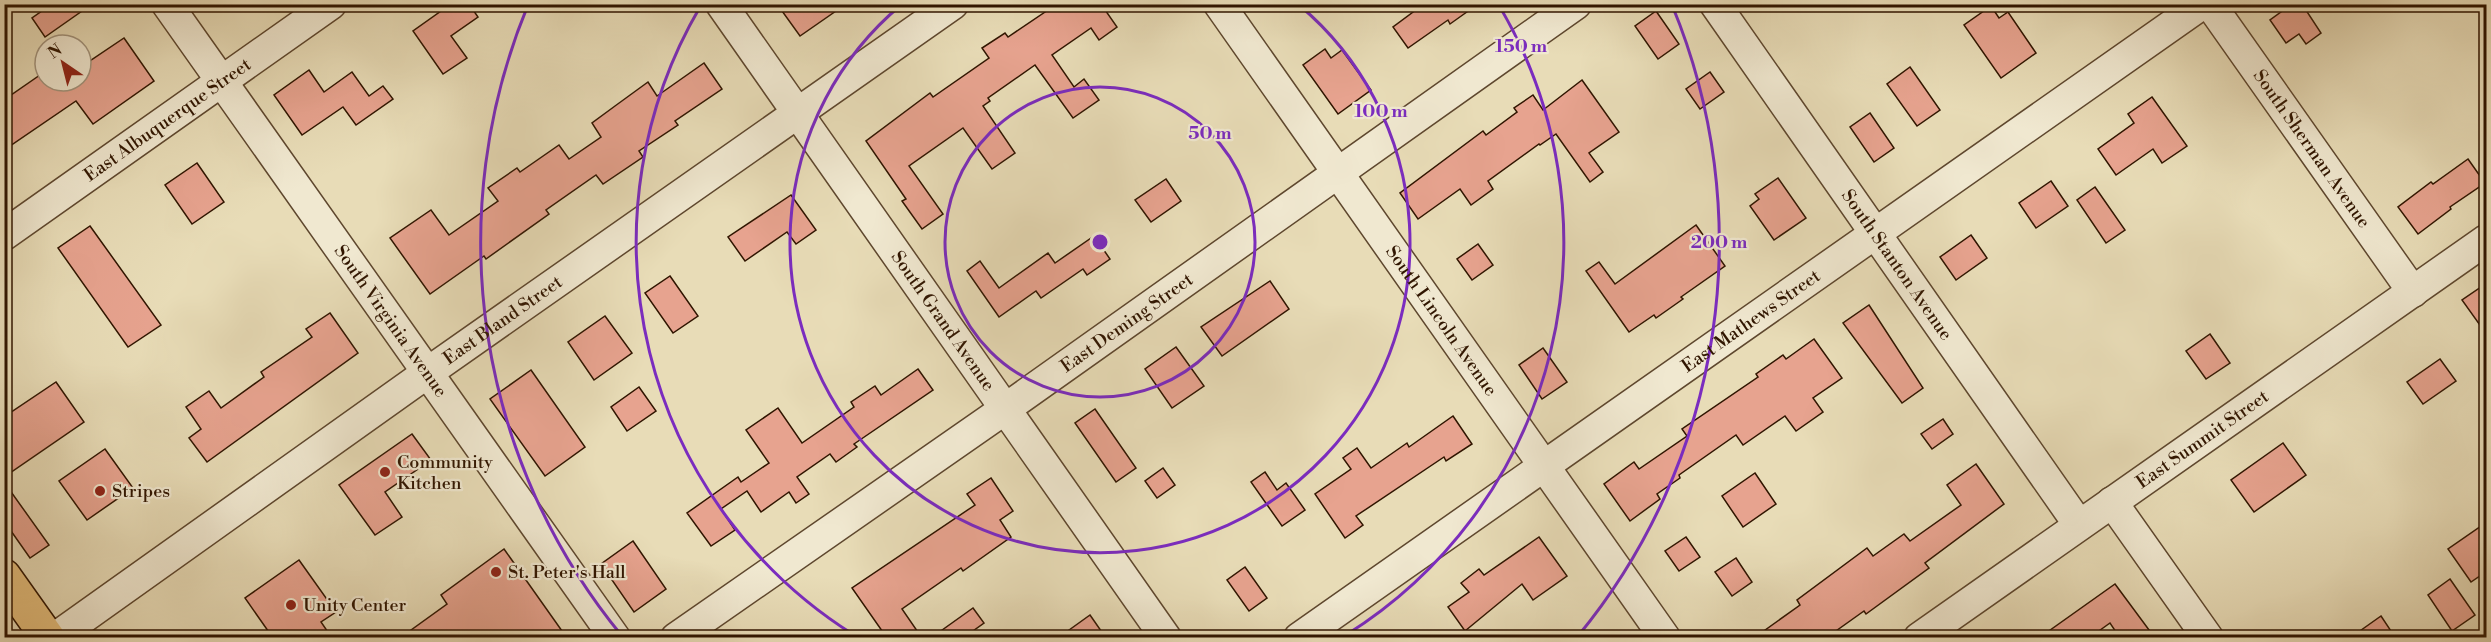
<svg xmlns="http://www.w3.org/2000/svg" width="2491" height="642" viewBox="0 0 2491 642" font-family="'Libre Bodoni',serif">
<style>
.building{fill:#e7a38f;stroke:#301500;stroke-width:1.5}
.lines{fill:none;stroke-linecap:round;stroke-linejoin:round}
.minor-casing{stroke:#5e472e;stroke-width:33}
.major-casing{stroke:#301500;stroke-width:36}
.minor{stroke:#f0e8d0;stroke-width:30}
.major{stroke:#e4be7c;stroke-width:33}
.ring{fill:none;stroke:#7b2cbf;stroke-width:3}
.poi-dot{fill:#8f2418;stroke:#f0e8d0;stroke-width:2}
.labels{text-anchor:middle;stroke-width:4.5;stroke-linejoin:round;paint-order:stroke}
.street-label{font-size:18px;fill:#301500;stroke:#f0e8d0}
.poi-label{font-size:18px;fill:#301500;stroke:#f0e8d0;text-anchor:start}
.centre{fill:#7b2cbf;stroke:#f0e8d0;stroke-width:3}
.ring-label{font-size:18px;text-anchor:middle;font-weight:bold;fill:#7b2cbf;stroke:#f0e8d0;stroke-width:4.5;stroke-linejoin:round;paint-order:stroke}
</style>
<rect width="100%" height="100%" fill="#e8dcb7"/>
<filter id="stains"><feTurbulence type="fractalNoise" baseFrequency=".00333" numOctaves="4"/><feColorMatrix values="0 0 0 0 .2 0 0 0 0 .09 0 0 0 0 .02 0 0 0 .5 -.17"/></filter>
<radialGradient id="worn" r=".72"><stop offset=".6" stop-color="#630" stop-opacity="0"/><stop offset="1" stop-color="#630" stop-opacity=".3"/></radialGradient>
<g class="building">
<path d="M52,4H92L45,37L32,18Z"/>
<path d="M451,4H469L478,17L451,36L467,58L443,74L413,31Z"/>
<path d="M777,4H846L800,36Z"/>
<path d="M1057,4H1101L1117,27L1099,40L1091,28L1052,55L1074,87L1084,79L1099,100L1073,118L1035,65L988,98L990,101L983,106L1015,153L992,169L963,128L909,166L943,214L922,229L902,201L906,199L866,141L930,93L933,97L989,58L982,48L1005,33L1008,37Z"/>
<path d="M1424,4H1478L1450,24L1448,20L1408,48L1393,27Z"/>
<path d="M2292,4H2302L2321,33L2306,44L2299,34L2286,43L2270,20Z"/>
<path d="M1991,6L1999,18L2008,12L2036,53L2001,78L1964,25Z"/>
<path d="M1656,11L1679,44L1658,59L1635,26Z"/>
<path d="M124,38L154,81L93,124L76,101L4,150V100L40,75L44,81H81V67Z"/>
<path d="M1325,49L1331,58L1342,50L1371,90L1338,114L1303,65Z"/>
<path d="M704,63L722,89L675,121L678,125L639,151L643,157L603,184L596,175L546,210L549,214L486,259L484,256L430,294L390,238L431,210L449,235L498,201L488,188L517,168L520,172L559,145L569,159L601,137L592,123L615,106L648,82L657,96Z"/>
<path d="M1910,67L1940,110L1917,126L1887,84Z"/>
<path d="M309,70L324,92L352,72L369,96L383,86L393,99L356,125L343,107L302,135L274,95Z"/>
<path d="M1710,72L1724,92L1700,109L1686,89Z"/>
<path d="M1582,80L1619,132L1589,153L1603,172L1590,182L1556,134L1540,145L1539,144L1488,181L1493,189L1471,205L1460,189L1418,219L1400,193L1483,131L1486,135L1517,112L1514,108L1533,95L1543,110Z"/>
<path d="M2152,97L2187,146L2162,163L2153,149L2116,175L2098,149L2134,123L2128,114Z"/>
<path d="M1870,113L1894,148L1874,162L1850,127Z"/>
<path d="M2468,159L2485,183L2450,207L2451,209L2418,234L2398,207L2431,182L2433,184Z"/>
<path d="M197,163L224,202L192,224L165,185Z"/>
<path d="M1778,178L1806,218L1774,240L1750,206L1759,199L1755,194Z"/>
<path d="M1166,179L1181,201L1151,222L1135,200Z"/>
<path d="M2051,181L2068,206L2036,228L2019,203Z"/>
<path d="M2095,187L2125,230L2106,243L2077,200Z"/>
<path d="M791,195L816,230L796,244L787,232L745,261L728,237Z"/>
<path d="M1696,225L1725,266L1681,297L1683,299L1656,318L1654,315L1629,332L1586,271L1599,262L1615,284Z"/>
<path d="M90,226L161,325L128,347L58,248Z"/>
<path d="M1971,235L1987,258L1956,280L1940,257Z"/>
<path d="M1094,236L1110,259L1087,275L1083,269L1041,298L1036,291L999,317L967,271L980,261L999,288L1048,253L1055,263Z"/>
<path d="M1478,244L1493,265L1472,280L1457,259Z"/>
<path d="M670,276L698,316L673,333L645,293Z"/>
<path d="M1270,281L1289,309L1222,356L1201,327Z"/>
<path d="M2487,283V335L2462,300Z"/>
<path d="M1869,305L1923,388L1902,403L1843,323Z"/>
<path d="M330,313L358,353L207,462L189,438L201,429L186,407L209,391L221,408L264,377L261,372L312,337L306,329Z"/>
<path d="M605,316L632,353L594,380L568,342Z"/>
<path d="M2210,334L2230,363L2206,379L2186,351Z"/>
<path d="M1814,339L1842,378L1813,398L1823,412L1796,431L1785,416L1743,445L1736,435L1679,475L1680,478L1657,494L1660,499L1630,521L1604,484L1634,462L1639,469L1687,436L1682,429L1758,377L1756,374L1783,355L1786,359Z"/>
<path d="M1176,347L1204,386L1172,408L1145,369Z"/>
<path d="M1543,348L1567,382L1542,399L1519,365Z"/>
<path d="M2440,359L2456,381L2423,404L2407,382Z"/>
<path d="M918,369L933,390L854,444L857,447L836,462L830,454L797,477L809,494L796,503L789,492L761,512L747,491L721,509L735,530L711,546L687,513L738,477L741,482L769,463L746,430L778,408L802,443L854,407L851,402L875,386L881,395Z"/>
<path d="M531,370L585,447L545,476L490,399Z"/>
<path d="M56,382L84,422L4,477V417Z"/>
<path d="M639,387L656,411L627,431L611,407Z"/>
<path d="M1095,409L1136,468L1116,482L1075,423Z"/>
<path d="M1453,416L1472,444L1446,461L1444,457L1356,516L1363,525L1345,538L1315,494L1351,469L1343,458L1357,448L1371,468L1407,443L1409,447Z"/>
<path d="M1943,419L1953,434L1932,449L1921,434Z"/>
<path d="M412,434L431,460L385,492L402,517L375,535L339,485Z"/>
<path d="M2283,443L2306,475L2254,512L2231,480Z"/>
<path d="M105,449L133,488L87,520L59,481Z"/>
<path d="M1976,464L2004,504L1925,563L1929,568L1866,614L1864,611L1826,638H1754L1800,605L1797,600L1867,548L1873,556L1904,534L1910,541L1961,505L1947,485Z"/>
<path d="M1163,468L1175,485L1157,498L1145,481Z"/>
<path d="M1265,472L1277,490L1286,483L1305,510L1282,526L1251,482Z"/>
<path d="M1755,473L1776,504L1743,527L1722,496Z"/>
<path d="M991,478L1013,511L1000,520L1011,537L963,571L961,568L902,609L922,638H887L852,588L975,505L967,494Z"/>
<path d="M4,482L49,545L30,558L4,521Z"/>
<path d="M2487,522V571L2471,582L2448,549Z"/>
<path d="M1539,537L1567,576L1533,600L1522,584L1465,631L1448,607L1469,592L1461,583L1479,569L1484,575Z"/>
<path d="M1686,537L1700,557L1679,571L1665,551Z"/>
<path d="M633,541L666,589L634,612L601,564Z"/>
<path d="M504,549L567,638H400L447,604L441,595Z"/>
<path d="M1736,558L1752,582L1732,596L1715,572Z"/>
<path d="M299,560L336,612L321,622L332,638H273L245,598Z"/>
<path d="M1245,567L1267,598L1249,611L1227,580Z"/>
<path d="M2450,579L2475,615L2452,631L2428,595Z"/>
<path d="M2115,584L2155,638H2120L2110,623L2089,638H2039Z"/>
<path d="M973,608L984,623L963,638H931Z"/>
<path d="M1090,615L1106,638H1058Z"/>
<path d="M2381,616L2391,631L2382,638H2350Z"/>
</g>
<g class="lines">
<g class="minor-casing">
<g id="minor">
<path id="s1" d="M167,4L615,638"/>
<path id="s2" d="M721,4L1166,638"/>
<path id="s3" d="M1219,4L1665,638"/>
<path id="s4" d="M1715,4L2079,525"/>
<path id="s5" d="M2210,4L2413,292"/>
<path id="s6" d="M4,235L331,4"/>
<path d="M2112,502L2208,638"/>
<path id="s7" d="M55,638L427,373L953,4"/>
<path id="s8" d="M676,638L1005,409L1576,4"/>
<path id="s9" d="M1299,638L2202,4"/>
<path id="s10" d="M1919,638L2486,240"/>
</g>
</g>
<g class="major-casing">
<path id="major" d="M4,576L48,638"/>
</g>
<use href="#minor" class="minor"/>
<use href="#major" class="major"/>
</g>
<g class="ring">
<circle cx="1100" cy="242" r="155"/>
<path d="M1299 5A310 310 0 1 1 901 5"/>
<path d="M854 635A464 464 0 0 1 700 7M1500 7A464 464 0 0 1 1346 635"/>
<path d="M622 636A619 619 0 0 1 528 5M1672 5A619 619 0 0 1 1578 636"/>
</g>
<g class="poi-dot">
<circle cx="385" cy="472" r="6"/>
<circle cx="100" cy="491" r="6"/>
<circle cx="496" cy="572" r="6"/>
<circle cx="291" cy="605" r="6"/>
</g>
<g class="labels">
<g class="street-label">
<text dy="6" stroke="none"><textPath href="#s6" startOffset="200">East Albuquerque Street</textPath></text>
<text dy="6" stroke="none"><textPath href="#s5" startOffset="177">South Sherman Avenue</textPath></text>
<text dy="6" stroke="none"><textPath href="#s4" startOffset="318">South Stanton Avenue</textPath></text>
<text dy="6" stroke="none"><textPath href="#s7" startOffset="549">East Bland Street</textPath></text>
<text dy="6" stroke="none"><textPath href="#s1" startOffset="388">South Virginia Avenue</textPath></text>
<text dy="6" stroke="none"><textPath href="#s2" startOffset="387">South Grand Avenue</textPath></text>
<text dy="6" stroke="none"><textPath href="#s3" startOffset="387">South Lincoln Avenue</textPath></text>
<text dy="6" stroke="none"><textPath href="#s9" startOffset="552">East Mathews Street</textPath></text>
<text dy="6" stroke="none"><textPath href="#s8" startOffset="550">East Deming Street</textPath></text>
<text dy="6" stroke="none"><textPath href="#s10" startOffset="346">East Summit Street</textPath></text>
</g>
<g class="poi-label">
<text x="397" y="468">Community<tspan x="397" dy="21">Kitchen</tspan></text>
<text x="112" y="497">Stripes</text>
<text x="508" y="578">St. Peter's Hall</text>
<text x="303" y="611">Unity Center</text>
</g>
</g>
<circle cx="1100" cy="242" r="9" class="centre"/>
<g class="ring-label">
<text x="1521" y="52">150 m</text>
<text x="1381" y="117">100 m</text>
<text x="1210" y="139">50 m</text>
<text x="1719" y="248">200 m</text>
</g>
<rect width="2491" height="642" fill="none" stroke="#e8dcb7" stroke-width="24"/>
<rect x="6" y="6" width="2479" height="630" fill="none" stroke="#301500" stroke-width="3"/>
<rect x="12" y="12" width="2467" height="618" fill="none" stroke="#301500" stroke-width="1.5"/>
<g transform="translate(63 63) rotate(325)"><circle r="28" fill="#f0e8d0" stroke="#a3947d" stroke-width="1.5"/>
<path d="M0-4.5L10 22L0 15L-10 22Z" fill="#8f2418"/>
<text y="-9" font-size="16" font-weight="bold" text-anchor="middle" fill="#301500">N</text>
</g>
<rect width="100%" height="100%" filter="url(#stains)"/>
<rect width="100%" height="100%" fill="url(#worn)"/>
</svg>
